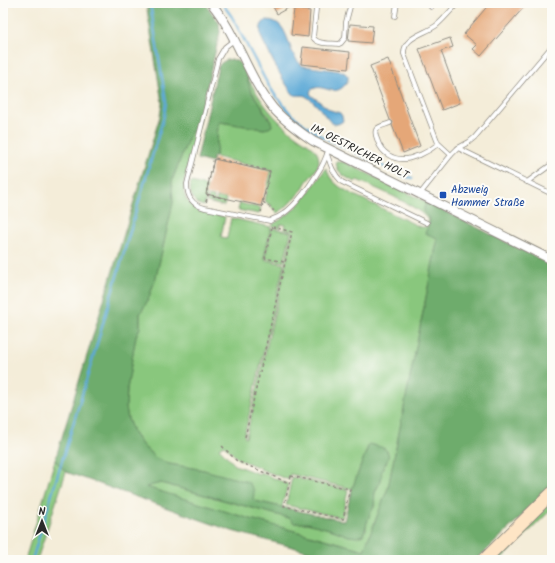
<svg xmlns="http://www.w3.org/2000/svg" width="555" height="563" viewBox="0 0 555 563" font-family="Kalam,sans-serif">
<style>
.green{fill:#89c77d;stroke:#5a7954}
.forest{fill:#6eac6c;stroke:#4c6c4c}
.water{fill:#5eaad7;stroke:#446a81}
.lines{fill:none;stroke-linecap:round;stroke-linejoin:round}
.stream{stroke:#5eaad7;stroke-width:2.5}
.building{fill:#e5a778}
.service-casing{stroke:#908c82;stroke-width:5.5}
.minor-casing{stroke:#908c82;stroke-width:10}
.secondary-casing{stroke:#908c82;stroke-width:14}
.path{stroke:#908c82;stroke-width:1.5;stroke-dasharray:3 3;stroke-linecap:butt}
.service{stroke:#fff;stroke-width:4}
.minor{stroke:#fff;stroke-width:8}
.secondary{stroke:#fee5c5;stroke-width:12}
.transit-dot{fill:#1a4fb4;stroke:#fdfcf7;stroke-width:1.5}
.labels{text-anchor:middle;stroke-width:4;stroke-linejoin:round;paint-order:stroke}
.street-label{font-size:11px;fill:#2b2b2b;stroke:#fdfcf7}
.transit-label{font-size:11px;fill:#164399;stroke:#fdfcf7;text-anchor:start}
</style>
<rect width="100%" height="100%" fill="#fdfcf7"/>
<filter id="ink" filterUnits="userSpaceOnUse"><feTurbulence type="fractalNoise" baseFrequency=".025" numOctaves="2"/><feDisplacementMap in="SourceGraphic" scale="8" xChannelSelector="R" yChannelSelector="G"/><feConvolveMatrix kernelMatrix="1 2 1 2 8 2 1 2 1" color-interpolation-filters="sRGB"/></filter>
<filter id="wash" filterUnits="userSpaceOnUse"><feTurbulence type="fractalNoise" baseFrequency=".012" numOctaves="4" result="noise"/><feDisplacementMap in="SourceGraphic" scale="16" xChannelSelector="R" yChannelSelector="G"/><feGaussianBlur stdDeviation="0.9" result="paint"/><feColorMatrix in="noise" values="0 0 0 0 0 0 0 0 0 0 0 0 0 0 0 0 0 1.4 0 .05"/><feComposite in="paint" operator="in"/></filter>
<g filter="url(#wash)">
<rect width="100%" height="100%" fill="#f4edd9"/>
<g class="green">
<path d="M247,76C261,102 273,119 298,137C306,143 319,148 319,161C318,173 306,178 303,189L285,208L277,213L271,206V204L270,205L265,201L271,171L216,157L218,124L220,122L264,129L271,121L269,116L265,113L262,105L258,101L250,88Z"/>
<path d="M199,120L184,182V193L186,199L195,209L200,211L225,217L221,237L227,238L231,218L271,227L264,257L266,260L284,264L244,437L246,438L293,231L284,229L285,225L280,224V228L272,226L273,224C296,213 312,188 326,168L330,177L334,182L340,187L350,193L420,227C423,227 426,228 428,224C433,211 368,185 357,180L355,182C346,177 337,174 336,162H344L426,202L424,208L437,238V242L388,488L364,550L247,518L145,487L160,483L289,518L294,523H307L333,530L349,536L366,530V525L369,516L375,505L374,498L375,492L381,481V471L384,466L387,463L369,444L352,489L290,474L289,480L260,469L261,468L238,459L224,445L219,448L235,465L259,474L260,472L288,484L282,507L255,501L253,499L204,470L169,464L156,458L143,446L133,432L128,419L126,407L127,389L136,335L140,328V314L148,300L156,277L173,203L172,183L173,178L190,134L195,128Z"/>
<path d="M191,182L207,186L205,194L207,195L204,206C193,204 188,193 191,182Z"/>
<path d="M209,196L214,197V201L216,202L217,197L226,199L224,206L207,202Z"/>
<path d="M240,203L261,208L259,214L238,210Z"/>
<path d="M272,228L291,232L284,262L265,258Z"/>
<path d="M55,460L66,472L37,560H25Z"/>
<path d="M292,477L348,490L342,518L286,505Z"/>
<path d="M552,499V509L500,560H491Z"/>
</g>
<g class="forest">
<path d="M146,3H205L219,23L220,32L199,120L195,128L190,134L173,178L172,183L173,203L156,277L148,300L140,314V328L136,336L127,389L126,407L128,419L133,432L143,446L156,458L169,464L204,470L248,482C254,489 255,490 253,499L255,501L344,521L352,489L369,444C374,446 386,446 388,453C390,460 384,464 382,470C381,473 382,476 381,479C380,484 376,488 375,493C374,498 375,502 374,506C373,510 370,513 369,517C366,523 366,529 363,535L357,537L349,536L333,530L307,523H294L289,518L161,483L146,487L247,518L364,550L388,488L437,242V238L425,233L430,222L428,217L424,213V208L426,202L552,265V486L477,560H341L232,531L66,472L55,460L160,116L162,103Z"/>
<path d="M226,60C230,59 234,59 238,62C246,68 247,79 250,88C252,94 256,99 260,103C263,106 262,109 264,112C268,118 271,118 272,126L269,128L264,129L220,122L218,124L216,157H213L212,163L197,159L218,67L221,63Z"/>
</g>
<path class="water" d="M267,20C292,21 285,54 303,66L340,71L345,73L348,76C348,80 348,82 345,85C335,97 324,85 315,88C312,89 311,90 310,92L311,95L330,110L340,113L342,116L343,121C333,129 329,120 323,113C319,107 313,101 307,97C303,94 299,96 294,95C284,83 276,67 269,53C266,47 263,42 261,36C260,29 260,23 267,20Z"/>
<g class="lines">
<g class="stream">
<path d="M222,3L232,17L266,81L275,95L291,114L306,126L321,136L403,176L412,178"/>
<path d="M32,560L84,388L164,116L166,102L150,3"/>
</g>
</g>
<g id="blocks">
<g class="building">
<path d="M271,3H297L277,14Z"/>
<path d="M490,3H506L510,7L513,3H519L524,7L481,56L473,49L477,45L464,34Z"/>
<path d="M294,9L310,11L308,37L291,35Z"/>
<path d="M350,24L373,26L371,43L348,41Z"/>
<path d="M450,38L453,47L441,51L460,103L442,110L419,49Z"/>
<path d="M303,47L350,52L348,69L301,64Z"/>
<path d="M388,59L420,146L403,153L392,125L393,122L390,120L370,66Z"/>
<path d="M214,159L270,172L261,206L206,194Z"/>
</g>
</g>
</g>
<g filter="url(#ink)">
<use href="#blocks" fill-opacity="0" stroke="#908c82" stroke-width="1"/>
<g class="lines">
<g class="service-casing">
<g id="service">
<path d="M311,3L314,6L316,9L313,37C317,45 331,43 339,44L341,43L345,38L346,22L351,3"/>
<path d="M458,3C451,10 445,18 438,24C427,34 403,36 404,54L438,143L451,155L458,148L552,194"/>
<path d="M431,7V3"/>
<path d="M395,16L397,3"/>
<path d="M234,40L225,47L218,59L187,184C187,197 192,205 205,208L270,221C272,219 276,218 278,217C294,209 311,184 320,169C324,163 326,156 329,149"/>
<path d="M390,123C386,125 378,126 376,130C374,134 377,138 378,142C382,153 393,160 405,159C410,159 415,156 420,155C427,152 432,149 438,144"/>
<path d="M458,148L469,142L475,137L552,46"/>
<path d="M327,154C331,166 333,173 342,182L427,223"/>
<path d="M527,182L552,164"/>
<path d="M420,194L451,155"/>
</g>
</g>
<g class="minor-casing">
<path id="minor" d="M211,3C237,34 247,76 273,108C284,121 299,131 313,141L552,260"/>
</g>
<g class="secondary-casing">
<path id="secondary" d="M484,560L552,493"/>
</g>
<g class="path">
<path d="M227,199L206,194L214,158L270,171L261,212"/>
<path d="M206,202L208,195"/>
<path d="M263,202L270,207L274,211"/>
<path d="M272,227L265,258L284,262"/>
<path d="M245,437L292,232L273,227"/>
<path d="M222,446L237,461L289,483"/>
<path d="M291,476L350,489L343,519L284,506Z"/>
</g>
<use href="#service" class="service"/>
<use href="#minor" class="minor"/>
<use href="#secondary" class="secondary"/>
</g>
</g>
<rect class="transit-dot" x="439" y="191" width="8" height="8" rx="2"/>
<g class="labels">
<g class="street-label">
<text transform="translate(360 151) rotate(27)" y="4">IM OESTRICHER HOLT</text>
</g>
<g class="transit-label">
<text x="451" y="193">Abzweig<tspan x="451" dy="13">Hammer Straße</tspan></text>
</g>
</g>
<rect width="555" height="563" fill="none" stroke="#fdfcf7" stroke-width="16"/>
<g transform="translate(42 521)" stroke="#fdfcf7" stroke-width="3" paint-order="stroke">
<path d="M0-3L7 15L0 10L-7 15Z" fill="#2b2b2b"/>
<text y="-6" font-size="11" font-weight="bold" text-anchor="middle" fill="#2b2b2b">N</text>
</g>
</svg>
